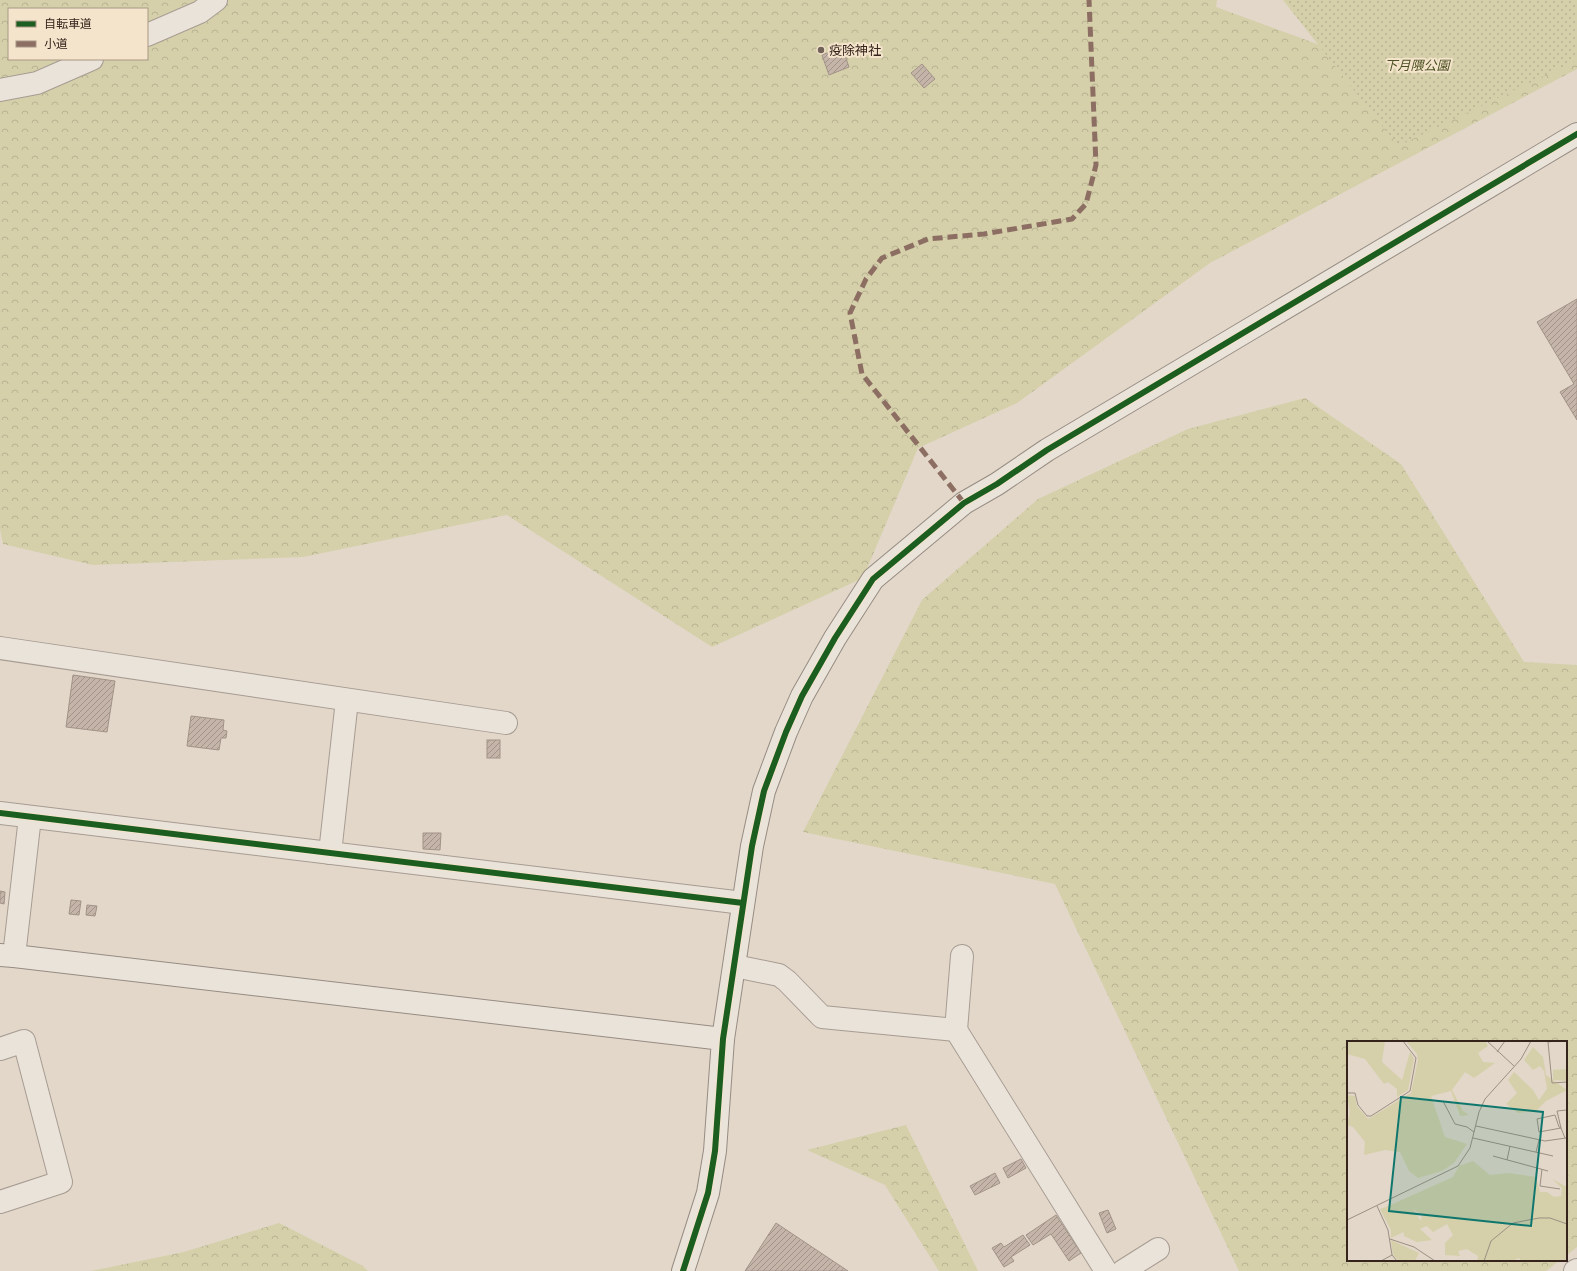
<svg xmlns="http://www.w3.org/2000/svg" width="1577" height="1271" viewBox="0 0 1577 1271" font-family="'IBM Plex Serif','Noto Sans JP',serif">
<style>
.forest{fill:url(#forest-crowns);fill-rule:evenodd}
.park{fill:url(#park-dots)}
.building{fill:url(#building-hatch);stroke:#a29388}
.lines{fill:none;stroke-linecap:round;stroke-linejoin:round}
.street-casing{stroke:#a79c92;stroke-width:24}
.secondary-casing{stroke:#968c82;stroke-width:24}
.street{stroke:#eae3da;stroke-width:22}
.secondary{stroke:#eae3da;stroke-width:22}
.quiet{stroke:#8d6e63;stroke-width:5;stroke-dasharray:10 5;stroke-linecap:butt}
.cycleway-casing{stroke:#f5e4cc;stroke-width:8}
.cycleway{stroke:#1b5e20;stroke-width:6}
.poi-dot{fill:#716358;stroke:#f5e4cc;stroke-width:1.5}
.labels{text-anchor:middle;stroke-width:4;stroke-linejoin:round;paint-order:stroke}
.poi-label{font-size:13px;fill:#34241b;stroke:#f5e4cc;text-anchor:start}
.park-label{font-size:13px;font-style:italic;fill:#4a5022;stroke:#f5e4cc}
.inset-road{fill:none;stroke:#9c8f83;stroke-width:1}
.view{fill:#0f766e;fill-opacity:0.15;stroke:#0f766e;stroke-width:2}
.inset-edge{fill:none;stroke:#34241b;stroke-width:2}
</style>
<defs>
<pattern id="forest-crowns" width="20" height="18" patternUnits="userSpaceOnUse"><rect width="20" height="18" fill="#d5d0aa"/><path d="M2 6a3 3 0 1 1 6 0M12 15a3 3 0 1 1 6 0" fill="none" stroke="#b7b292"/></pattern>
<pattern id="park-dots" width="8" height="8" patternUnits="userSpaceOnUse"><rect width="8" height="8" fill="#d5d0aa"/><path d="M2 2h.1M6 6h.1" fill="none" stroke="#b7b292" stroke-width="1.8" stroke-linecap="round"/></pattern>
<pattern id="building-hatch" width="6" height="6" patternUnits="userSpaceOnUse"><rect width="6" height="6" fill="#c5b5a9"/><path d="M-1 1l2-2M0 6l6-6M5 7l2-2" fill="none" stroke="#a19389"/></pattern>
</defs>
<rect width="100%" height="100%" fill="#e2d7c8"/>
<g class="forest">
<path d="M0,0H1217L1216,7L1402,75L1577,0V69L1210,263L1017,403L918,448L863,578L712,647L507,515L303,557L93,565L3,544L0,529ZM9,9H147V59H9Z"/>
<path d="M1305,398L1401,464L1524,662L1577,665V1247L1566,1256V1042H1348V1260H1560L1546,1271H1239L1055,884L803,832L922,600L1038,499L1188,429Z"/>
<path d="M906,1125L978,1271H939L885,1185L807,1150Z"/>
<path d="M279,1223L363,1266L368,1271H91L184,1252Z"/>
</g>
<path class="park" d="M1283,0H1577V60L1398,146Z"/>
<g class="building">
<path d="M842,47L849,67L829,75L822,55Z"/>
<path d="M922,64L935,79L924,88L911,73Z"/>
<path d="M1577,299V420L1560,392L1574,384L1537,322Z"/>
<path d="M73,675L115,681L107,732L66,727Z"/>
<path d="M191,716L224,720L223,730L227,731L226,738H221L219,750L187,746Z"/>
<rect x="487" y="740" width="13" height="18"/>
<path d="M423,833H441L440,850L423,849Z"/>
<path d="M0,891L5,892L4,904L0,903Z"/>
<path d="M71,900L81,901L79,915L69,914Z"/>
<path d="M87,905L97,906L95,916L86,915Z"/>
<path d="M1021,1159L1026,1168L1008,1178L1003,1168Z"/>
<path d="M995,1173L1000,1183L975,1195L970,1186Z"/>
<path d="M1108,1210L1116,1229L1107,1233L1099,1213Z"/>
<path d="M1056,1215L1081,1253L1069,1261L1051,1234L1033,1245L1026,1235Z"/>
<path d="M776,1223L848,1271H745Z"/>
<path d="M1023,1235L1030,1245L1011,1257L1014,1261L1004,1267L992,1248L1001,1243L1004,1247Z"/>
</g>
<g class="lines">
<g class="street-casing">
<g id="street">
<path d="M147,35L200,12L216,0"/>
<path d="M0,90L37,83L92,59"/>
<path d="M0,648L506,723"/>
<path d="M0,813L743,903"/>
<path d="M330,853L347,700"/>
<path d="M14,956L30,817"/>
<path d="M735,966L779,975L787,981L822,1017L956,1030L1106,1271"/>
<path d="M956,1030L962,956"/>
<path d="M0,1049L24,1041L61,1182L0,1202"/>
<path d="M1123,1271L1158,1249"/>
<path d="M1575,1271L1577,1270"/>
</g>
</g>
<g class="secondary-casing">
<g id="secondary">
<path d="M0,955L14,956L723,1039"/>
<path d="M683,1271L708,1193L715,1151L723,1039L752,846L764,791L786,732L802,696L835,638L873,579L964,503L997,484L1047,450L1577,134"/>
</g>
</g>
<use href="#street" class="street"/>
<use href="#secondary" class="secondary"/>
<path class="quiet" d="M964,503L862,374L850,313L866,279L882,258L928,239L984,234L1072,219L1086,204L1096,165L1089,0"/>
<g class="cycleway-casing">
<g id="cycleway">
<path d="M0,813L743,903"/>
<path d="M683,1271L708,1193L715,1151L723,1039L752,846L764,791L786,732L802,696L835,638L873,579L964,503L997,484L1047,450L1577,134"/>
</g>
</g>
<use href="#cycleway" class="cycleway"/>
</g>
<circle class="poi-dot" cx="821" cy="50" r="4"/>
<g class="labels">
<g class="poi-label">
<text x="829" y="55">疫除神社</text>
</g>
<g class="park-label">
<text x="1417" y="70">下月隈公園</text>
</g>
</g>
<g transform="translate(1347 1041)">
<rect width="220" height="220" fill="#e2d7c8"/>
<path d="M0,0H38L35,21L55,39L63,11L67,18L61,49L50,56V48L41,41L37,43L18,18L0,13ZM59,0H138L141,5L131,12L136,21L148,22L127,37L118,31L105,49L116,70L122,74L113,75L104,50L84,55L98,96L120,103L107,122L95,130L71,137L62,130L53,111L38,109L17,114L18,101L6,86L0,84L3,71L0,54L8,55L10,65L21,78L64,52L71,19L70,13ZM186,6L196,16L199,34L220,49L199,60L189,70L171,72L159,63L170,52L161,39L167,31L186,49L192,59L200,48L197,30L193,25L186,29L177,19ZM126,120L143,134L162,132L189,136L193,151H200L207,156L214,155L215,147L205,138L220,146V220H174L172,217L165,220H130L131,215L120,208L111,210L113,215L98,214V202L106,194L100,183L86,191L80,185L73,188L85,199L70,201L57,195L56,189L60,184L74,179L75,173L59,165L43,172L39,166L106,136L112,125Z" fill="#d5d0aa"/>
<path d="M220,28V40L206,39V29ZM60,159L75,182L44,197V189L33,168ZM44,199L72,212L68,220L51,219L46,214Z" fill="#d5d0aa"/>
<path class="inset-road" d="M140,0L167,25M208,0L201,1L205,42L220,41M150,11L158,0M0,52H8L11,64L20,75H24L63,50L69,17L56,0M96,60L108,83L120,86L127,91M129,85L198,100L219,97M126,97L206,115M218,97L214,87L212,86L208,74L190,78L192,91L214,87L210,70L220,69M189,111L192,99M146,115L201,130M160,119L163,105M195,128L193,145L213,148M30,165L41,189L45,214M0,179L111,125L123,107L132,71L138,58L174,18L184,0M43,198L67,206L88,220M34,220L45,214L50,220M137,220L144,200L166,182L192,177H203L220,183"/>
<path class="view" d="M54,56L196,71L184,185L42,170Z"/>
<rect width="220" height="220" class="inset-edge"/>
</g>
<rect x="8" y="8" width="140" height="52" fill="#f5e4cc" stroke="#a89785"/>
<rect x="16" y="21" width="20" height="6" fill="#1b5e20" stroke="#a89785"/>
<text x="44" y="28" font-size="12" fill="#34241b">自転車道</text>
<rect x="16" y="41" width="20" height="6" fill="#8d6e63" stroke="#a89785"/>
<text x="44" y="48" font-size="12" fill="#34241b">小道</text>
</svg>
